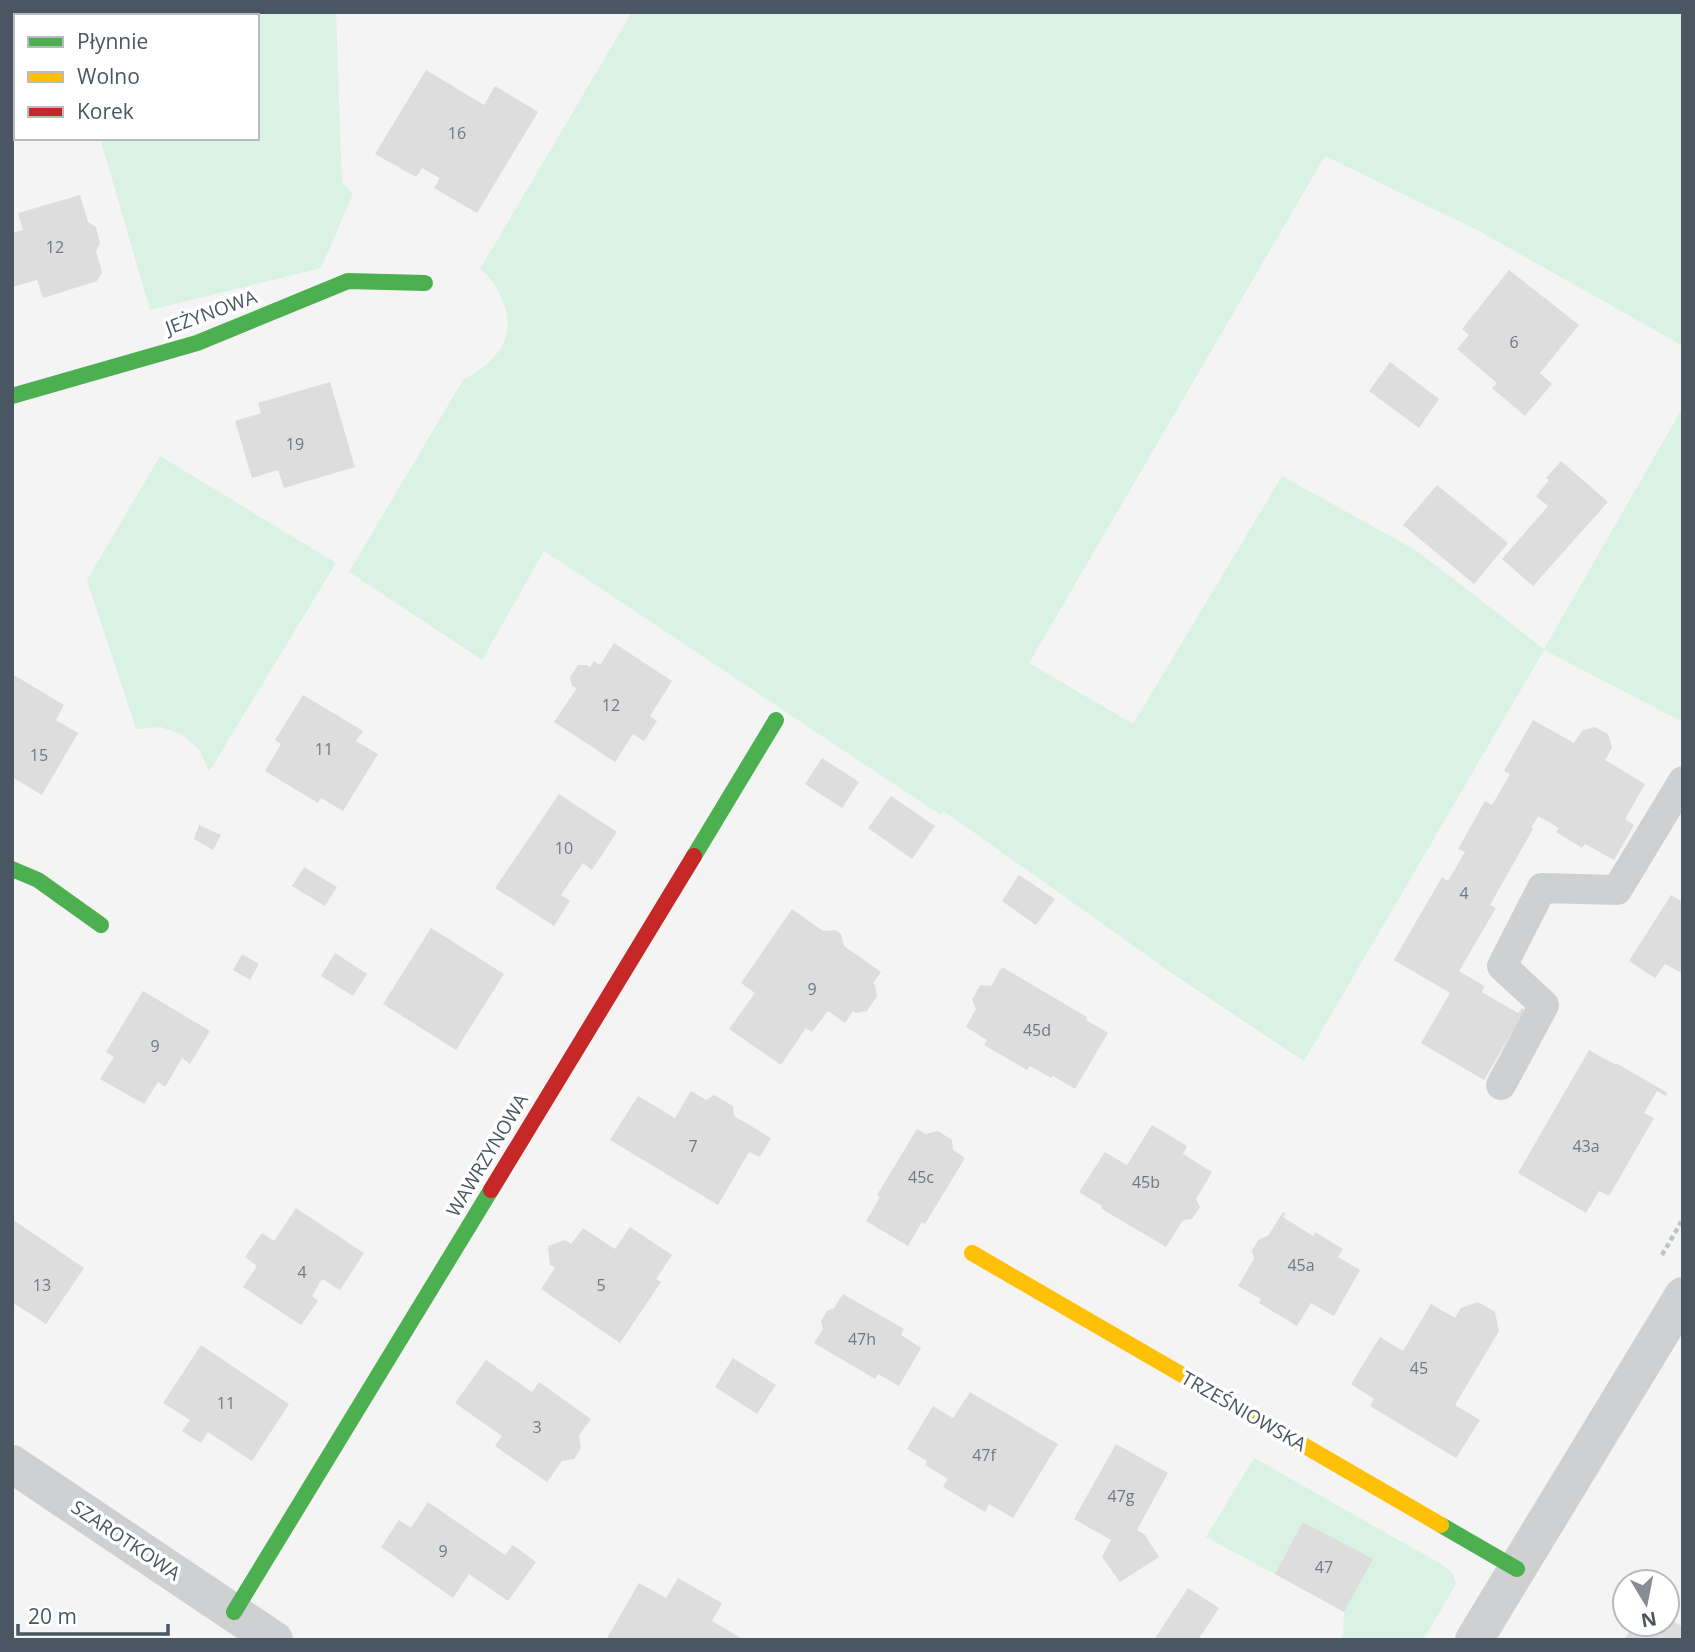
<svg xmlns="http://www.w3.org/2000/svg" width="1695" height="1652" viewBox="0 0 1695 1652" font-family="'Open Sans',sans-serif">
<style>
.green{fill:#d9f2e3}
.building{fill:#ddddde}
.lines{fill:none;stroke-linecap:round;stroke-linejoin:round}
.path{stroke:#bcc7c4;stroke-width:4.5;stroke-dasharray:5 3.5;stroke-linecap:butt}
.lane{stroke:#ced0d2;stroke-width:30}
.street{stroke:#ced0d2;stroke-width:38}
.fast{stroke:#4caf50;stroke-width:16}
.slow{stroke:#ffc107;stroke-width:16}
.jam{stroke:#c62828;stroke-width:16}
.labels{text-anchor:middle;stroke-width:7;stroke-linejoin:round;paint-order:stroke}
.number-label{font-size:16px;fill:#707881}
.street-label{font-size:19px;fill:#4a5661;stroke:#fff}
</style>
<rect width="100%" height="100%" fill="#f4f4f4"/>
<g class="green">
<path d="M12,12H336L342,182L353,194L321,268L150,310L100,138H257V16H16V36L12,37Z"/>
<path d="M632,12H1683V346L1479,231L1325,156L1029,663L1133,724L1282,476L1417,551L1544,649L1683,407V722L1544,650L1304,1061L1170,972L944,811L941,815C808,728 677,638 544,551L482,660L349,572L463,380C499,360 520,335 500,295C494,282 491,278 480,269Z"/>
<path d="M160,456L336,563L209,772L200,751L183,735L161,727L136,729L87,580Z"/>
<path d="M1254,1458L1441,1564L1453,1574L1456,1584L1423,1640H1340L1343,1634L1344,1612L1372,1559L1303,1522L1275,1574L1206,1537Z"/>
</g>
<g class="building">
<path d="M426,70L484,105L495,86L538,112L477,213L434,188L440,178L422,168L416,177L375,154Z"/>
<path d="M80,195L88,222L96,227L100,243L96,251L102,272L97,281L43,298L37,280L12,287V233L23,230L18,213Z"/>
<path d="M1509,270L1579,325L1540,373L1552,384L1525,416L1492,388L1497,383L1457,349L1469,335L1462,329Z"/>
<path d="M1390,362L1439,399L1419,428L1369,391Z"/>
<path d="M330,382L355,467L284,488L278,470L252,478L235,421L261,413L258,403Z"/>
<path d="M1561,461L1608,502L1533,586L1502,559L1548,506L1536,496L1549,480L1546,478Z"/>
<path d="M1437,485L1508,543L1474,584L1403,525Z"/>
<path d="M614,643L672,681L650,716L657,721L644,741L633,734L615,762L554,722L577,688L572,686L570,677L578,665H586L590,667L594,661L600,665Z"/>
<path d="M12,674L64,705L56,720L78,733L42,795L12,777Z"/>
<path d="M303,695L363,731L356,741L378,754L343,811L321,798L318,803L265,771L281,744L275,740Z"/>
<path d="M1533,720L1574,743L1582,731L1595,727L1608,734L1612,748L1605,760L1645,784L1625,819L1634,825L1614,860L1585,844L1582,848L1556,832L1559,828L1538,816L1531,828L1533,829L1490,905L1496,908L1459,971L1484,986L1482,992L1518,1013L1522,1008L1525,1010L1484,1080L1421,1043L1450,993L1394,960L1442,877L1448,881L1465,852L1458,849L1485,801L1492,805L1510,774L1504,771Z"/>
<path d="M822,758L859,782L842,808L805,784Z"/>
<path d="M559,794L617,832L592,870L583,863L561,895L570,901L554,926L495,888Z"/>
<path d="M891,796L935,826L912,859L868,828Z"/>
<path d="M199,825L221,835L213,850L194,839Z"/>
<path d="M304,867L337,887L325,906L292,886Z"/>
<path d="M1019,875L1055,899L1036,925L1002,901Z"/>
<path d="M1671,895L1683,902V974L1665,964L1655,978L1629,961Z"/>
<path d="M792,909L823,931L835,930L841,934L844,946L881,972L873,983L875,985L877,996L867,1011L856,1013L853,1011L845,1023L828,1011L812,1032L806,1028L781,1065L729,1029L755,993L741,983Z"/>
<path d="M431,928L504,974L456,1050L383,1004Z"/>
<path d="M335,953L367,974L353,996L321,976Z"/>
<path d="M242,954L259,964L250,980L233,970Z"/>
<path d="M1002,967L1087,1017L1086,1020L1108,1033L1075,1089L1053,1076L1051,1078L1030,1066L1027,1070L984,1045L987,1040L966,1027L976,1009L972,1000L980,985L991,986Z"/>
<path d="M143,991L210,1031L190,1064L182,1058L165,1087L158,1082L144,1104L100,1079L114,1057L106,1052Z"/>
<path d="M1589,1050L1616,1065V1063L1668,1093L1666,1096L1657,1091L1644,1113L1654,1118L1609,1196L1599,1191L1586,1213L1518,1173Z"/>
<path d="M691,1091L706,1100L714,1095L733,1106L734,1116L771,1138L760,1157L749,1152L718,1205L610,1140L638,1096L675,1118Z"/>
<path d="M1152,1125L1187,1146L1183,1154L1212,1172L1196,1199L1200,1207L1192,1219L1183,1220L1166,1247L1102,1209V1206L1079,1192L1105,1152L1127,1165Z"/>
<path d="M917,1129L926,1134L938,1131L952,1140L953,1150L965,1158L925,1224L922,1222L908,1246L866,1221L880,1197L877,1195Z"/>
<path d="M296,1208L364,1253L340,1290L322,1279L312,1296L318,1301L301,1325L243,1287L257,1266L245,1257L262,1233L274,1241Z"/>
<path d="M1283,1212L1286,1214L1283,1217L1313,1236L1315,1232L1343,1249L1338,1257L1360,1270L1334,1316L1311,1303L1297,1326L1259,1303L1261,1299L1238,1286L1254,1259L1252,1250L1259,1239L1268,1236Z"/>
<path d="M12,1219L84,1268L46,1324L12,1302Z"/>
<path d="M630,1227L672,1255L656,1279L661,1282L620,1343L541,1289L555,1268L550,1265L548,1246L565,1240L571,1244L583,1228L615,1249Z"/>
<path d="M843,1294L904,1329L901,1335L921,1348L899,1386L878,1374L875,1379L814,1343L823,1329L821,1321L827,1311L834,1308Z"/>
<path d="M1478,1302L1495,1312L1499,1331L1455,1405L1480,1420L1456,1458L1370,1406L1374,1399L1351,1384L1380,1337L1403,1351L1431,1304L1455,1318L1461,1308Z"/>
<path d="M201,1345L289,1404L252,1461L208,1432L201,1443L182,1431L190,1420L163,1403Z"/>
<path d="M733,1358L776,1385L757,1414L715,1387Z"/>
<path d="M486,1360L532,1392L539,1382L591,1419L579,1435L581,1448L574,1459L562,1461L547,1482L495,1446L502,1436L455,1403Z"/>
<path d="M970,1392L1058,1444L1013,1518L989,1504L985,1512L943,1487L948,1479L925,1465L927,1461L907,1449L933,1406L953,1418Z"/>
<path d="M1116,1444L1168,1473L1137,1530L1145,1535L1159,1557L1120,1582L1102,1557L1111,1540L1074,1519Z"/>
<path d="M428,1502L505,1555L513,1545L536,1562L508,1601L469,1574L453,1598L381,1547L399,1520L411,1528Z"/>
<path d="M1303,1522L1373,1559L1344,1612L1275,1574Z"/>
<path d="M678,1578L722,1603L712,1621L744,1640H606L639,1583L666,1598Z"/>
<path d="M1188,1588L1219,1608L1198,1640H1154Z"/>
<path d="M1667,1617L1683,1627V1640H1624L1634,1624H1667Z"/>
</g>
<g class="lines">
<path class="path" d="M1662,1255L1683,1219"/>
<path class="lane" d="M1501,1085L1544,1005L1502,966L1542,888L1617,890L1683,781"/>
<g class="street">
<path d="M12,1464L274,1640"/>
<path d="M1474,1640L1683,1296"/>
</g>
<g class="fast">
<path d="M12,396L197,343L348,281L425,283"/>
<path d="M694,856L776,720"/>
<path d="M12,869L38,880L101,925"/>
<path d="M1441,1525L1517,1569"/>
<path d="M234,1612L491,1190"/>
</g>
<path class="slow" d="M972,1253L1441,1525"/>
<path class="jam" d="M491,1190L694,856"/>
</g>
<g class="labels">
<g class="number-label">
<text x="457" y="139">16</text>
<text x="55" y="253">12</text>
<text x="1514" y="348">6</text>
<text x="295" y="450">19</text>
<text x="611" y="711">12</text>
<text x="324" y="755">11</text>
<text x="39" y="761">15</text>
<text x="564" y="854">10</text>
<text x="1464" y="899">4</text>
<text x="812" y="995">9</text>
<text x="1037" y="1036">45d</text>
<text x="155" y="1052">9</text>
<text x="693" y="1152">7</text>
<text x="1586" y="1152">43a</text>
<text x="921" y="1183">45c</text>
<text x="1146" y="1188">45b</text>
<text x="1301" y="1271">45a</text>
<text x="302" y="1278">4</text>
<text x="42" y="1291">13</text>
<text x="601" y="1291">5</text>
<text x="862" y="1345">47h</text>
<text x="1419" y="1374">45</text>
<text x="226" y="1409">11</text>
<text x="537" y="1433">3</text>
<text x="984" y="1461">47f</text>
<text x="1121" y="1502">47g</text>
<text x="443" y="1557">9</text>
<text x="1324" y="1573">47</text>
</g>
<g class="street-label">
<text transform="translate(211 312) rotate(-20)" y="7">JEŻYNOWA</text>
<text transform="translate(487 1155) rotate(-59)" y="7">WAWRZYNOWA</text>
<text transform="translate(1244 1411) rotate(30)" y="7">TRZEŚNIOWSKA</text>
<text transform="translate(126 1540) rotate(34)" y="7">SZAROTKOWA</text>
</g>
</g>
<rect width="1695" height="1652" fill="none" stroke="#4a5661" stroke-width="28"/>
<rect x="14" y="14" width="245" height="126" fill="#ffffff" stroke="#b7bbc0" stroke-width="2"/>
<rect x="28" y="37" width="35" height="10" fill="#4caf50" stroke="#b7bbc0" stroke-width="2"/>
<text x="77" y="49" font-size="21" fill="#4a5661">Płynnie</text>
<rect x="28" y="72" width="35" height="10" fill="#ffc107" stroke="#b7bbc0" stroke-width="2"/>
<text x="77" y="84" font-size="21" fill="#4a5661">Wolno</text>
<rect x="28" y="107" width="35" height="10" fill="#c62828" stroke="#b7bbc0" stroke-width="2"/>
<text x="77" y="119" font-size="21" fill="#4a5661">Korek</text>
<g transform="translate(1646 1603) rotate(170)"><circle r="33" fill="#ffffff" stroke="#b7bbc0" stroke-width="2"/>
<path d="M0-5L12 26L0 18L-12 26Z" fill="#868d94"/>
<text y="-10" font-size="19" font-weight="bold" text-anchor="middle" fill="#4a5661">N</text>
</g>
<path d="M18 1624v10h150v-10" fill="none" stroke="#4a5661" stroke-width="3.5"/>
<text x="28" y="1624" font-size="21" fill="#4a5661" stroke="#ffffff" stroke-width="5" paint-order="stroke">20 m</text>
</svg>
